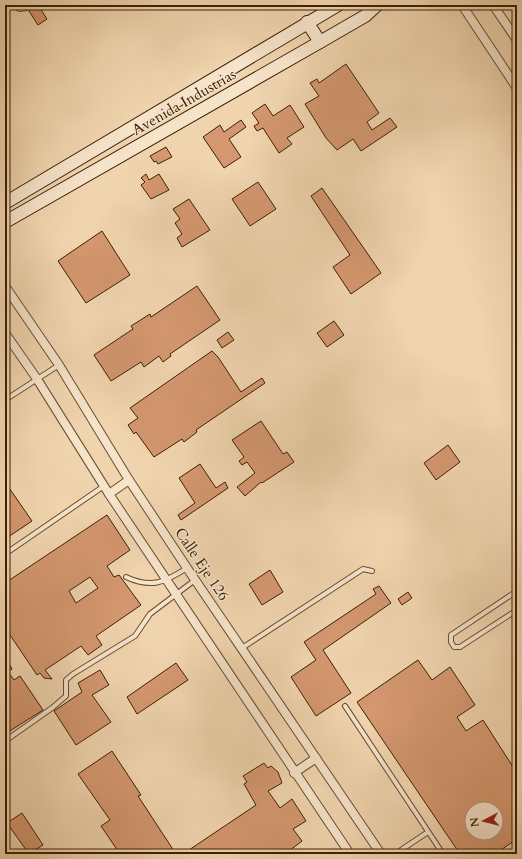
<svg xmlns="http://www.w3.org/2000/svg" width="522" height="859" viewBox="0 0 522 859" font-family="Cardo,serif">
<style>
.building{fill:#d4976f;stroke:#3c2006;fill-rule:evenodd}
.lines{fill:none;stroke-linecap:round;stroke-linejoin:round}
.lane-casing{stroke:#694d30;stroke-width:6}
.street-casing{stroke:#694d30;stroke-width:10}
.secondary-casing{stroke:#3c2006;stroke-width:14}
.lane{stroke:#f5e3ca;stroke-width:4}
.street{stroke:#f5e3ca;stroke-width:8}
.secondary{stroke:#f5e3ca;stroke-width:12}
.labels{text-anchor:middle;stroke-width:3;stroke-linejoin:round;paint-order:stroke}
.street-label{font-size:15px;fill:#3c2006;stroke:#f5e3ca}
</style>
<rect width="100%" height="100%" fill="#f0d4ae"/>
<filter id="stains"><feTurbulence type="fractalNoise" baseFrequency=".005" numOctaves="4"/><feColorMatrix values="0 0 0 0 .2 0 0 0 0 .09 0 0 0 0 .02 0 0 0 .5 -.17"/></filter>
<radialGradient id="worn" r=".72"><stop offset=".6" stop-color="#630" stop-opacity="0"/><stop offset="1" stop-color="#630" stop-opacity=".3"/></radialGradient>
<g class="building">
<path d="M29,5H38L47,19L38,25L29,11L30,8Z"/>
<path d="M346,64L379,113L367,122L372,130L390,118L397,127L361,151L353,139L337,150L326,138L305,104L319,96L310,83L317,79L319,83Z"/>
<path d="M265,104L273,116L290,105L304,127L287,138L292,144L279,153L263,128L257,131L254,126L259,123L252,113Z"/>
<path d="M241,120L246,127L229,139L241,157L224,168L203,137L220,125L224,132Z"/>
<path d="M166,147L172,157L158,164L156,161L154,162L150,156Z"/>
<path d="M146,174L149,180L159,174L169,190L151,199L141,185L145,182L141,178Z"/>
<path d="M258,182L276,209L250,226L232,199Z"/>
<path d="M322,188L381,273L351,294L333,267L350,255L311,196Z"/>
<path d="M189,199L210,230L182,247L177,238L182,234L175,223L180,219L173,209Z"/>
<path d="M102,231L130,275L86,303L58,261Z"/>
<path d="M197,286L220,320L170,354L171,356L163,362L159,356L144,367L141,362L111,381L94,355L133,329L131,326L150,314L151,317Z"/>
<path d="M334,321L344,335L327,347L317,333Z"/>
<path d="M228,332L234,340L222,348L217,340Z"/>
<path d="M212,351L218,357L241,392L262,378L265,383L196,430L197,432L184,442L182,439L154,457L136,432L134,434L128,425L138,418L130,408Z"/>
<path d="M261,421L283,454L287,452L294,462L262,483L261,482L245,496L237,487L255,473L247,462L242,465L239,461L244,457L232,440Z"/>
<path d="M448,445L460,462L436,480L424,463Z"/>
<path d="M200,464L216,488L225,482L228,488L181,520L178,515L195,503L179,478Z"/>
<path d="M5,482L32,521L5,539Z"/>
<path d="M107,515L130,550L107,566L114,577L119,575L141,605L96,636L102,645L88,655L81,646L45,670L52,679L44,678L40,673L37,675L8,632L5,634V583ZM90,577L98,588L76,603L69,591Z"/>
<path d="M270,570L283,592L262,605L249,584Z"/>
<path d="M379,586L391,603L323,650L351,693L316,716L291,677L316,660L304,642L376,594L373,589Z"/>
<path d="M408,592L412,598L402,605L398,599Z"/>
<path d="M5,657L12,669L8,672L14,680L20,676L43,710L5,734Z"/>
<path d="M418,660L432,680L450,667L475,705L457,717L466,731L483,720L513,767L517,764V839L495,854H460L357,702ZM472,809H496V833H472Z"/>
<path d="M176,663L188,680L137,714L127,697Z"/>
<path d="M100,670L109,685L92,695L111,722L76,745L54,711L82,692L78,683Z"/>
<path d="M112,751L141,795L138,796L176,854H120L101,826L110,820L78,774Z"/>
<path d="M264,763L268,768L271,766L278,772L282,783L268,791L280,808L292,799L306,821L293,829L302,841L285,854H183L256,805L244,784L247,782L243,776Z"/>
<path d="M22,813L43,845L29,854L7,823Z"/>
</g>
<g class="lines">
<g class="lane-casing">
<g id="lane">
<path d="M12,5L20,9L27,8"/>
<path d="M5,400L59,365"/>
<path d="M5,554L104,486"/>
<path d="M126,577C152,589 165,582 187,568"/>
<path d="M517,591L451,635V642L454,647H460L517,610"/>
<path d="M242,648L363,569L372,571"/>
<path d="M345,706L443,854"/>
<path d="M5,741L52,708L66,696V680L73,674L135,636L150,614L195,580"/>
<path d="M395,854L428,832"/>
</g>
</g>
<g class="street-casing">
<g id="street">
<path d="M462,5L517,88"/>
<path d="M493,5L517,40"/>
<path d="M5,286L59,365L129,480L187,568L381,854"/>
<path d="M5,333L37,379L109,494L350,854"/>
<path d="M109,494L129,480"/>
<path d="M294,773L316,758"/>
</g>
</g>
<g class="secondary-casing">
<g id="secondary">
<path d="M307,22L320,42"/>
<path d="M5,203L338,5"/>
<path d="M5,222L320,42L365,16L377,5"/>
</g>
</g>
<use href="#lane" class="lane"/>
<use href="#street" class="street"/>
<use href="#secondary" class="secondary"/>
</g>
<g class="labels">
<g class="street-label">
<text transform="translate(184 102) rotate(-30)" y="5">Avenida Industrias</text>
<text transform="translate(202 564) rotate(56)" y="5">Calle Eje 126</text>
</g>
</g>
<rect width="522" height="859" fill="none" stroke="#f0d4ae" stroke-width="20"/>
<rect x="6" y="6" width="510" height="847" fill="none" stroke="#3c2006" stroke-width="2"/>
<rect x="10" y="10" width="502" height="839" fill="none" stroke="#3c2006"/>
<g transform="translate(484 821) rotate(263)"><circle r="19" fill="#f5e3ca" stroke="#ab957c"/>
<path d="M0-3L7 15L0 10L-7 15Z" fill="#8f2418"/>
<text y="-6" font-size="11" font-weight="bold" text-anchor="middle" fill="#3c2006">N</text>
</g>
<rect width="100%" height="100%" filter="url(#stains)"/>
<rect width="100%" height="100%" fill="url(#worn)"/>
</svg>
